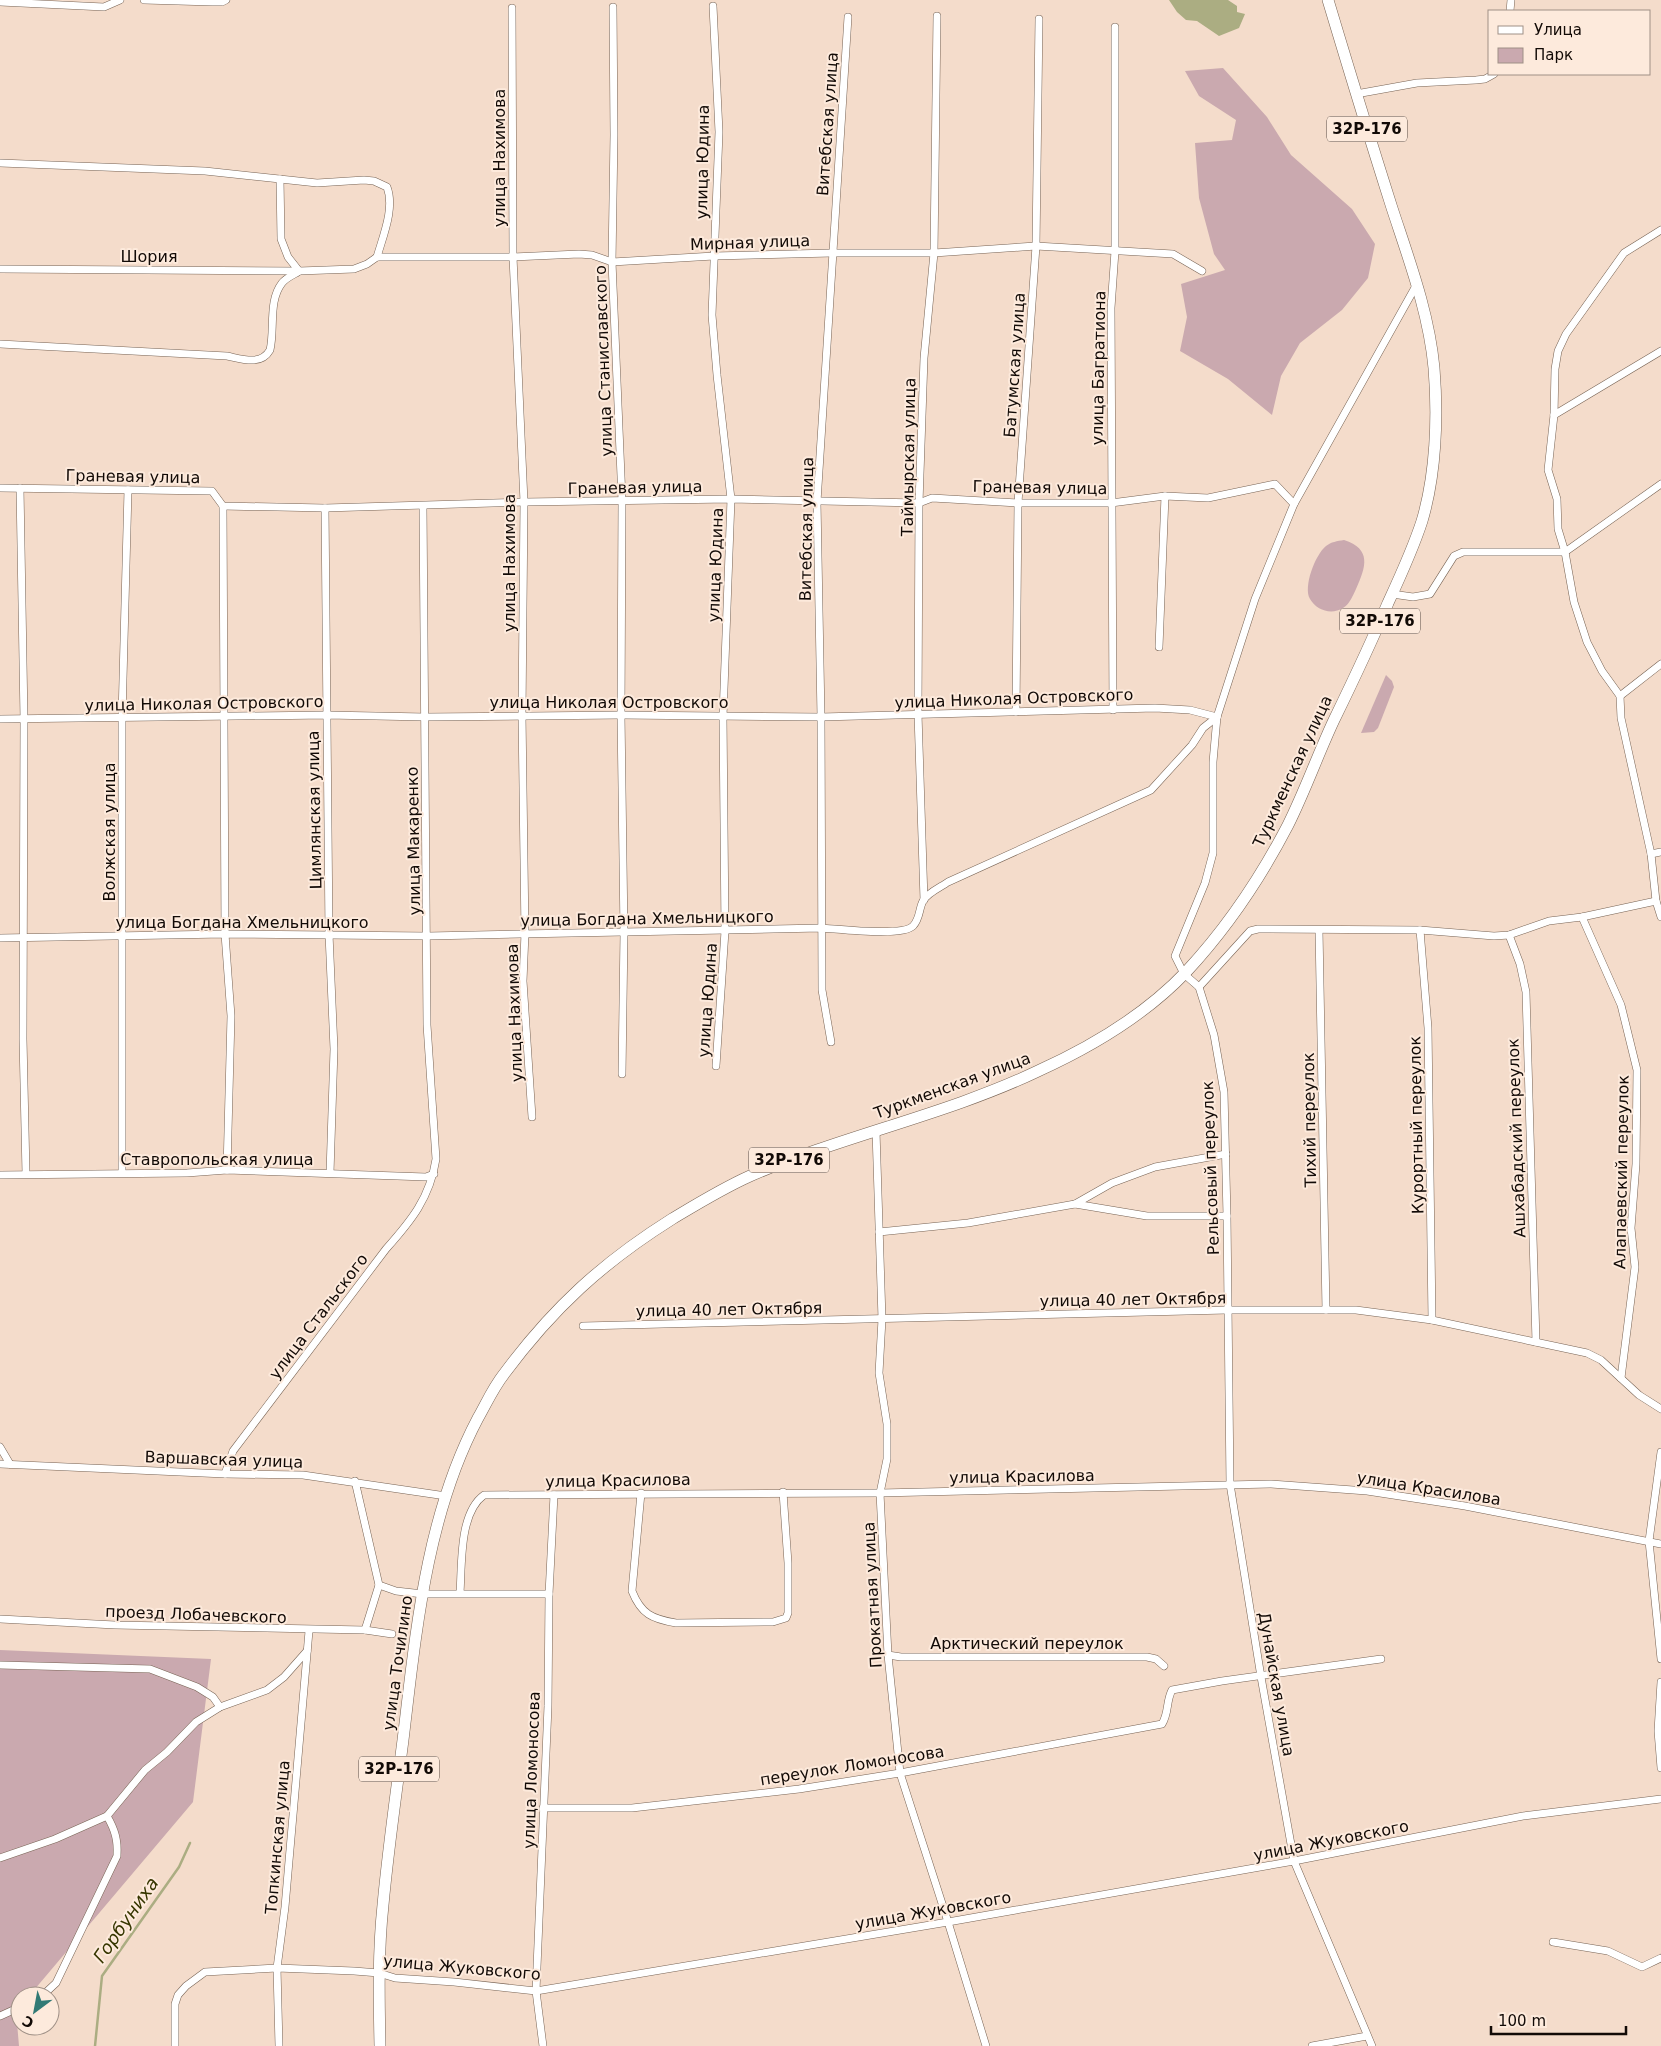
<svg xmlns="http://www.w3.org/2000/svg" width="1661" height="2046" viewBox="0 0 1661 2046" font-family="'DejaVu Sans',sans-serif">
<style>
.green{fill:#caa9af}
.water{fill:#abad82}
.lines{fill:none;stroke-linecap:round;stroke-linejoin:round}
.stream{stroke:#abad82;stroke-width:2.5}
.street-casing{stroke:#776354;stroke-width:8}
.primary-casing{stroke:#776354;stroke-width:12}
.street{stroke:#fff;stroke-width:7}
.primary{stroke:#fff;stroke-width:11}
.labels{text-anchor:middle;stroke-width:4;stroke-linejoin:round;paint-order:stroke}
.shield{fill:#fdeadc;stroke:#584d46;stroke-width:1}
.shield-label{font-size:15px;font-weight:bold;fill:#120a06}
.street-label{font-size:16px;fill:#120a06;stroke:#fdeadc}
.water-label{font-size:18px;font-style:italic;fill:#363600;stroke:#fdeadc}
</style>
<rect width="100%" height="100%" fill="#f4dccb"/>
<g class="green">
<path d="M1223,68L1267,117L1291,155L1352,209L1375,244L1368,278L1342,310L1300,343L1281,376L1272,415L1228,379L1180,351L1187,317L1181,284L1225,270L1214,254L1199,198L1195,143L1232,140L1236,120L1199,96L1185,71Z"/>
<path d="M1344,540C1372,549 1366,567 1356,589C1353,595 1350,604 1343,608C1332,615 1317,611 1310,599C1303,587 1315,555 1326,546C1331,542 1337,541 1344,540Z"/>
<path d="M1386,675L1392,681L1394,687L1378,728L1374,732L1361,733Z"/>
<path d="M0,1650L211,1659L193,1802L29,1996H20V2007L16,2011L19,2046H0Z"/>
</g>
<path class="water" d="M1169,0H1228L1237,6V12L1245,14L1239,28L1219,36L1197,21L1186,20L1177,12Z"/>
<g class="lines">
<path class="stream" d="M95,2046L102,1976L179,1867L190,1843"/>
<g class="street-casing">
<g id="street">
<path d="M144,0L212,2H222L226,0"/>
<path d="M0,2L104,7L120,0"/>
<path d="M713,6L719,132L712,315L717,375L731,499L723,716L725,931L716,1066"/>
<path d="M613,7L614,135L612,262L622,500L621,715L624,933L622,1074"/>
<path d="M512,8L513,257L524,502L522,715L525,933L523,981L532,1117"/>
<path d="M1510,11L1511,0"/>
<path d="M1356,94L1417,83L1476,80L1485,79L1494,74"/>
<path d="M0,163L205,171L317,183L364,180L374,181L387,187C395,208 383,236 377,257"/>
<path d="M280,179L281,239L288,257L299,271"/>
<path d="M1661,230L1624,253L1566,334L1558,351L1555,369L1554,415L1548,470L1557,499L1558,529L1565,552L1574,602L1587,642L1602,671L1620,696L1621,718L1651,854L1656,901L1661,917"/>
<path d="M0,269L299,271L354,269L367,264L377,257H513L579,254L592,255L612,262L714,256L832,253H934L1036,246L1173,254L1202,271"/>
<path d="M0,344L227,356C242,359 261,366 270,350C275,329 268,301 282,283C286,278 293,275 298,272"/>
<path d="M1554,415L1661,351"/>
<path d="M0,488L212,491L223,506L325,508L524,502L731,499L919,503L932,498L1018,503H1111L1165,496L1208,498L1275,484L1294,504"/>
<path d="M20,488L24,719L23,1039L26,1174"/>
<path d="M223,506L225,934L231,1016L227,1170"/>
<path d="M325,508L329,934L334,1049L330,1173"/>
<path d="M1392,594L1413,597L1430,594L1454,556L1463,552H1565L1661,484"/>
<path d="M1159,647L1165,496"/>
<path d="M1620,696L1661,664"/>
<path d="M1113,710L1111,308L1115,251V27"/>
<path d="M1016,712L1018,503L1036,246L1039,19"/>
<path d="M0,719L327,715L425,717L621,715L821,717L1155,708L1190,710L1217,717"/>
<path d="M1651,854L1661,852"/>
<path d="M924,900L918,714L919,503L924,358L934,253L937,16"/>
<path d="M1582,917L1621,1005L1637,1070L1636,1164L1631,1228L1635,1267L1621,1378"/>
<path d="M1319,930L1326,1310"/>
<path d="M1420,930L1428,1028L1432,1320"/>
<path d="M1509,935L1520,964L1526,992L1536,1342"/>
<path d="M0,938L225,934L428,936L821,928C839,929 902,937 913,926C920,919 919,908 923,901C927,893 941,887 948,882L1151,790L1192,745L1203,728L1217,717"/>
<path d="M1199,987L1250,931L1258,929L1420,930L1494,936L1509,935L1549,921L1582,917L1656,901"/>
<path d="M831,1042L822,990L821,717L817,502L848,17"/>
<path d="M876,1131L882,1319L879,1373L887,1424V1459L880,1493L888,1655L900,1773L948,1922L986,2046"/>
<path d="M122,1173V717L128,490"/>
<path d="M0,1175L187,1173L227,1170L426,1177L434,1174"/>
<path d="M1075,1204L1147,1216H1227"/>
<path d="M879,1232L968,1223L1075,1204L1112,1183L1155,1167L1226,1154"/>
<path d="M583,1326L1227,1310H1356L1432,1320L1587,1353L1601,1360L1639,1395L1661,1409"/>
<path d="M0,1447L10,1464"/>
<path d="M1661,1452L1649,1541L1661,1659"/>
<path d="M0,1464L225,1474L303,1475L446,1496"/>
<path d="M225,1474L233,1451L386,1249C411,1221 430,1198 436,1159L427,1025L423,506"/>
<path d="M355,1481L379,1585L365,1630"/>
<path d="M641,1493L632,1591C641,1614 652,1619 676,1623L773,1622L786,1618L788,1613V1563L783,1492"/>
<path d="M379,1585L396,1591L423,1594H549"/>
<path d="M460,1593C462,1564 459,1513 484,1495L880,1493L1271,1484L1367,1491L1465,1506L1661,1544"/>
<path d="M0,1619L115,1625L365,1630L392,1634"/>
<path d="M888,1655L901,1657H1147L1156,1659L1164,1666"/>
<path d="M0,1665L150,1669L197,1687L213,1697L220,1707"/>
<path d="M1661,1682L1658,1731L1661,1768"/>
<path d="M543,1808H632L799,1789L900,1773L1162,1724C1169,1713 1166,1701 1172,1690L1222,1681L1381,1659"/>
<path d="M0,1858L55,1839L107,1816L145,1770L167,1752L196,1722L220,1707L267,1690L284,1677L307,1651"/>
<path d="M1553,1942L1608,1951L1642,1967L1661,1958"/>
<path d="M42,1996L56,1983L117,1856C118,1840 115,1830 107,1816"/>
<path d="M0,2016L20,2007"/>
<path d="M175,2046V2004L178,1995L186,1986L205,1972L277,1968L354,1971L379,1973L395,1978L454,1982L536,1991L948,1922L1294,1861L1523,1816L1661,1799"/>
<path d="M279,2046L277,1968L285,1907L309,1631"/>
<path d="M543,2046L536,1991L548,1706L549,1594L554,1495"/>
<path d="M1312,2046L1367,2036"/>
<path d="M1372,2046L1294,1861L1261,1677L1230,1484L1227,1216L1224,1092L1214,1035L1199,987L1184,974L1175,956L1205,883L1213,853V762L1217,717L1255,599L1294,504L1417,284"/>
</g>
</g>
<g class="primary-casing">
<path id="primary" d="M380,2046C379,1999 378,1952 383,1905C388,1850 396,1795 403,1740C416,1632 426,1516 478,1418C486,1404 493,1388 504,1374C553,1308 602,1263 672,1219C697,1204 723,1188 750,1176C844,1135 946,1115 1038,1071C1091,1047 1146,1014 1186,972C1226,929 1261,877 1288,825C1305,791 1318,754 1334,720C1353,681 1371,643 1388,603C1400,577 1413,549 1422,521C1436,474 1438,417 1434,368C1429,313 1409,260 1392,208C1370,139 1349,70 1328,0"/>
</g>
<use href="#street" class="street"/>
<use href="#primary" class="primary"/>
</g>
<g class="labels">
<g class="shield">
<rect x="1327" y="116.5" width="80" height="25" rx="4"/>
<rect x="1340" y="608.5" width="80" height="25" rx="4"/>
<rect x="749" y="1147.5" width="80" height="25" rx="4"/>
<rect x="359" y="1756.5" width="80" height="25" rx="4"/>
</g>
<g class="shield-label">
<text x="1367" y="134">32Р-176</text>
<text x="1380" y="626">32Р-176</text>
<text x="789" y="1165">32Р-176</text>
<text x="399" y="1774">32Р-176</text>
</g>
<g class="street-label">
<text transform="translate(827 124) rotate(-86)" y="6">Витебская улица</text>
<text transform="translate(499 158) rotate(-90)" y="6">улица Нахимова</text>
<text transform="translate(702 162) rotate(-89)" y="6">улица Юдина</text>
<text transform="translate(750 242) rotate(-2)" y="6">Мирная улица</text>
<text x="149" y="262">Шория</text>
<text transform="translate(603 361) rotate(-92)" y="6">улица Станиславского</text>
<text transform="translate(1014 365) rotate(-86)" y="6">Батумская улица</text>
<text transform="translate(1098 368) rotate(-89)" y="6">улица Багратиона</text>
<text transform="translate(908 457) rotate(-89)" y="6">Таймырская улица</text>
<text transform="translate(133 476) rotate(1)" y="6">Граневая улица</text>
<text transform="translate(635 487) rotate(-1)" y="6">Граневая улица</text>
<text transform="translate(1040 487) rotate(1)" y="6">Граневая улица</text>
<text transform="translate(806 529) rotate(-89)" y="6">Витебская улица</text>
<text transform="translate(509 563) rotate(-90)" y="6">улица Нахимова</text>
<text transform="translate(715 565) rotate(-88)" y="6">улица Юдина</text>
<text transform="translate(1014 698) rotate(-2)" y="6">улица Николая Островского</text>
<text x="609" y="708">улица Николая Островского</text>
<text transform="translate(204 703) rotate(-1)" y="6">улица Николая Островского</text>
<text transform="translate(1292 771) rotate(-65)" y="6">Туркменская улица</text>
<text transform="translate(314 810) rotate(-91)" y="6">Цимлянская улица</text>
<text transform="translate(109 832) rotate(-90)" y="6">Волжская улица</text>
<text transform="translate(413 841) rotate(-91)" y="6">улица Макаренко</text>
<text transform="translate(647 918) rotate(-1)" y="6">улица Богдана Хмельницкого</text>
<text x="242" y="928">улица Богдана Хмельницкого</text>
<text transform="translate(707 1000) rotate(-86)" y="6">улица Юдина</text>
<text transform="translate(514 1013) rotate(-92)" y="6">улица Нахимова</text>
<text transform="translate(952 1085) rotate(-20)" y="6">Туркменская улица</text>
<text transform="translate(1309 1120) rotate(-91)" y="6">Тихий переулок</text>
<text transform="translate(1416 1125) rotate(-91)" y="6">Курортный переулок</text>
<text transform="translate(1516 1138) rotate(-92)" y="6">Ашхабадский переулок</text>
<text x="217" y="1165">Ставропольская улица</text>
<text transform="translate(1210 1168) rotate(-92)" y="6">Рельсовый переулок</text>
<text transform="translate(1621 1172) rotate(-89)" y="6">Алапаевский переулок</text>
<text transform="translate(1133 1299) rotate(-1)" y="6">улица 40 лет Октября</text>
<text transform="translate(729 1309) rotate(-1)" y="6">улица 40 лет Октября</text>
<text transform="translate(318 1316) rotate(-53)" y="6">улица Стальского</text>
<text transform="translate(224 1459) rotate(2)" y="6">Варшавская улица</text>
<text transform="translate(1022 1476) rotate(-1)" y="6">улица Красилова</text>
<text transform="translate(618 1480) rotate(-1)" y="6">улица Красилова</text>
<text transform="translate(1429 1488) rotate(9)" y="6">улица Красилова</text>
<text transform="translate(872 1595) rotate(-93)" y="6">Прокатная улица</text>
<text transform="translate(196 1614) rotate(2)" y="6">проезд Лобачевского</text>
<text x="1027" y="1649">Арктический переулок</text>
<text transform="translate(397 1663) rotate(-82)" y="6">улица Точилино</text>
<text transform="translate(1277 1684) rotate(80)" y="6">Дунайская улица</text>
<text transform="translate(852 1765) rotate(-9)" y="6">переулок Ломоносова</text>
<text transform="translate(531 1770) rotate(-88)" y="6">улица Ломоносова</text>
<text transform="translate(277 1837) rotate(-85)" y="6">Топкинская улица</text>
<text transform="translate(1331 1840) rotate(-11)" y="6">улица Жуковского</text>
<text transform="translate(933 1910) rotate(-10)" y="6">улица Жуковского</text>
<text transform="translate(462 1967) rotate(5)" y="6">улица Жуковского</text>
</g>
<g class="water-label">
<text transform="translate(126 1920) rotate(-55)" y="6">Горбуниха</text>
</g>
</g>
<rect x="1488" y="10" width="162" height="65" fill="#fdeadc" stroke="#9f9086"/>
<rect x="1498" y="26" width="25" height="8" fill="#ffffff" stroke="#9f9086"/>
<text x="1534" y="35" font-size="15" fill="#120a06">Улица</text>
<rect x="1498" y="48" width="25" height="15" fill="#caa9af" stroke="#9f9086"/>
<text x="1534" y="60" font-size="15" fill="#120a06">Парк</text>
<g transform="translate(35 2011) rotate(212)"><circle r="24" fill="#fdeadc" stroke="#9f9086"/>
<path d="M0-4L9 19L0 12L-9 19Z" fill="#327a75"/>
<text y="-8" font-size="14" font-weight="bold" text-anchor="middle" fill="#120a06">С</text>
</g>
<path d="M1491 2026v8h135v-8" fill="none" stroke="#120a06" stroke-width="2.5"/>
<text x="1498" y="2026" font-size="15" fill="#120a06" stroke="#fdeadc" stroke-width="4" paint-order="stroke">100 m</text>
</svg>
